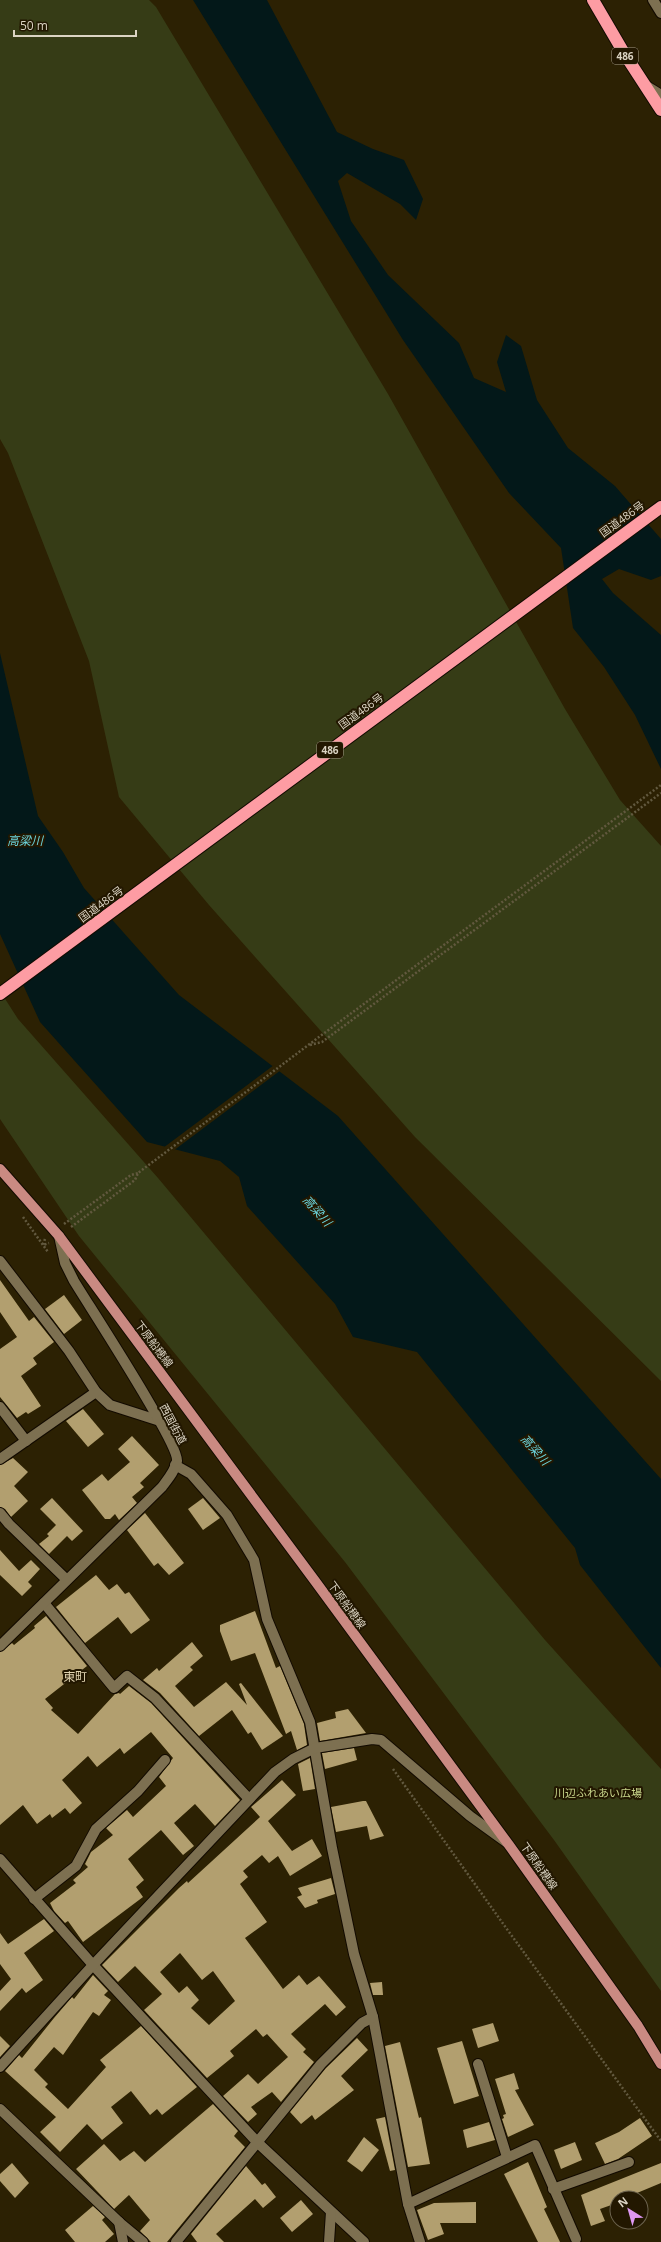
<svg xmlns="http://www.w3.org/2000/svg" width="661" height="2242" viewBox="0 0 661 2242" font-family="'Open Sans','Noto Sans JP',sans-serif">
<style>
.green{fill:#363c16}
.water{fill:#031819}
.pier{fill:#2c2103}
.building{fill:#b29f6f;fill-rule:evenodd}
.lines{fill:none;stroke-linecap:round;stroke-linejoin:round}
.minor-casing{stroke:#120a00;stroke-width:12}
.major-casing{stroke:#120a00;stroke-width:12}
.highway-casing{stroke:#120a00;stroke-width:14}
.path{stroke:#62593f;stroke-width:2.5;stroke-dasharray:2 2;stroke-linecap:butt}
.minor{stroke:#7d7051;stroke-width:10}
.major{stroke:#ca8a82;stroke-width:10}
.highway{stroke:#fd9ca3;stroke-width:12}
.labels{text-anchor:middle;stroke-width:4;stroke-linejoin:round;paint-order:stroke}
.shield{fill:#221700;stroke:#a49b88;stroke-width:1}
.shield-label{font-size:10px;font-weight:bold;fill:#dbd4c3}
.street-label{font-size:11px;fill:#dbd4c3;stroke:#221700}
.park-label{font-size:11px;fill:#c7d58a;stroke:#221700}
.water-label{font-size:12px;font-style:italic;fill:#6bd5dd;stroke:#221700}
.neighbourhood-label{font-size:12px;fill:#e2d5b2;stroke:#221700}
</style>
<rect width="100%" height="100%" fill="#2c2103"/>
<g class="green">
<path d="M0,0H149L156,7L388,394L565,709L620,800L661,846V1381L415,1137L209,905L119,797L89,661L8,453L0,439Z"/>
<path d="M0,991L18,1019L158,1178L545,1640L661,1769V1991L554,1840L345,1562L79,1236L0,1119Z"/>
</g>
<g class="water">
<path d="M193,0H267L337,132L373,149L404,160L423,199L416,220L400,204L347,173L338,181L351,221L388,275L459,343L474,378L506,392L497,362L506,335L521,346L537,400L568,448L615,486L661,539V576L651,580L619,569L602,579L613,593L661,635V769L635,715L604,667L573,628L561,548L509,493L403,340Z"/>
<path d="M0,653L38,816L63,852L84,888L179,995L338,1116L661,1479V1668L580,1565L575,1548L417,1352L353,1337L335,1304L247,1206L239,1177L220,1161L147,1142L40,1022L0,934Z"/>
</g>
<path class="pier" d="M274,1065L281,1070L173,1151L163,1148Z"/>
<g class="building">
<path d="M0,1280L29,1321L34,1317L54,1342L33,1358L37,1364L21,1376L41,1406L28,1414L26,1412L17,1418L0,1397V1349L17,1337L0,1312Z"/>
<path d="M64,1295L82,1320L64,1334L45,1309Z"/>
<path d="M83,1409L104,1434L88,1447L66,1421Z"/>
<path d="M132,1436L159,1465L140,1483L144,1487L132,1497L137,1503L119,1520L115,1514L110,1519H105L82,1490L102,1474L108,1481L130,1462L118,1449Z"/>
<path d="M13,1458L28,1472L14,1486L28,1501L11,1517L5,1509L0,1507V1465Z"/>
<path d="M52,1498L83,1531L72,1541L67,1536L49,1554L39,1544L49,1536L47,1534L56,1525L40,1509Z"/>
<path d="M203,1498L220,1518L203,1530L188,1509Z"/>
<path d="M145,1513L184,1563L169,1575L158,1563L154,1566L127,1530Z"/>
<path d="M0,1550L19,1571L31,1560L40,1569L28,1582L32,1586L22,1596L0,1575Z"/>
<path d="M96,1575L109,1590L117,1584L125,1594L129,1592L150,1620L131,1634L118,1617L85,1643L56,1607Z"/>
<path d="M255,1611L276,1668L280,1666L304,1724L307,1745L297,1750L291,1731L286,1734L255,1653L231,1661L220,1631V1625Z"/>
<path d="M46,1616L87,1666L45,1699L53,1708L51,1710L78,1734L115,1694L119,1693L120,1694L129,1686L151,1703L240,1800L215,1826L195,1804L174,1823L194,1846L183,1855L161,1830L128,1859L144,1880L136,1887L143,1897L83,1942L68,1921L65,1923L54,1911L50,1903L76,1883L73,1880L88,1867L85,1864L91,1852L113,1835L106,1828L127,1810L133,1817L166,1786L159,1777L173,1758L151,1732L124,1754L120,1748L97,1767L88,1756L62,1780L82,1803L70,1814L65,1808L52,1818L50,1814L37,1824L23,1805L0,1825V1652L12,1643L14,1645L35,1628L34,1626Z"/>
<path d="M192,1642L203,1656L190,1667L193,1670L175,1686L194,1707L226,1682L247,1705L239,1684L241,1683L283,1736L262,1750L251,1732L248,1734L232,1710L199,1736L160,1693L143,1680L157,1668L159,1671Z"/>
<path d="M348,1709L366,1733L320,1741L317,1723L336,1718L335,1712Z"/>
<path d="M354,1748L357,1760L325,1769L322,1753Z"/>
<path d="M310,1758L315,1789L303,1791L298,1764Z"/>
<path d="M282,1780L296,1795L268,1821L292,1851L312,1839L322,1856L290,1876L278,1856L269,1863L262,1855L243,1871L248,1877L240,1884L267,1922L245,1938L283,1989L299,1975L307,1985L319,1976L346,2007L336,2016L325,2004L291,2034L306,2049L303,2052L314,2062L281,2102L272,2092L251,2107L257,2114L248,2122L223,2096L248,2074L258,2084L288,2057L267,2034L263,2037L256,2029L230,2051L234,2056L207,2078L144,2010L162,1994L135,1966L118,1982L102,1965L179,1888L187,1881L188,1883L260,1817L251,1807ZM180,1953L202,1980L213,1971L235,2001L209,2025L191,2008L199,2000L187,1986L179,1993L160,1972Z"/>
<path d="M363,1801H366L384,1836L370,1840L367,1826L336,1832L331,1807Z"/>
<path d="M331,1878L335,1894L317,1900L318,1903L305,1908L297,1897L302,1895L298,1888Z"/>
<path d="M44,1919L54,1931L24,1953L43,1980L26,1993L22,1988L0,2011V1991L11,1979L0,1964V1933L8,1944Z"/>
<path d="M93,1975L108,1991L104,1995L111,2000L99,2016L93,2012L63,2055L54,2047L34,2070L48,2084L45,2087L68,2109L106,2067L100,2060L141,2026L197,2087L162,2115L157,2109L150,2115L131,2091L111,2107L123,2123L102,2140L87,2124L60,2152L40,2132L56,2117L5,2071L19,2055L22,2058L54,2018L72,1997L74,1999Z"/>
<path d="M382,1982L383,1995H373L370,1983Z"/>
<path d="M493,2023L499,2041L478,2048L472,2029Z"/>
<path d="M0,2036L10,2046L0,2057Z"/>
<path d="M357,2038L368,2050L341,2076L354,2090L315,2120L312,2115L301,2124L290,2112L326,2068Z"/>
<path d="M462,2041L479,2096L454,2104L437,2048Z"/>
<path d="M400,2042L419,2118L421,2117L430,2164L408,2167L385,2046Z"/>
<path d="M514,2073L519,2089L515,2090L534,2125L508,2137L502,2119L504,2118L503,2115L506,2114L495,2079Z"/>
<path d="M213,2104L238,2131L234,2136L245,2147L167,2242H151L140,2231L150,2220L129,2195L114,2209L76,2169L104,2144L120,2161L134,2151L145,2162Z"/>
<path d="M385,2117L395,2170L390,2171L376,2119Z"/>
<path d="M640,2118L652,2136L618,2159L605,2164L595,2143L619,2132Z"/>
<path d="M489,2122L495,2140L467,2148L463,2130Z"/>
<path d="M364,2137L379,2150L362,2172L347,2161Z"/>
<path d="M575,2142L582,2160L561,2169L554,2150Z"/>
<path d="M528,2162L547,2207L544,2209L560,2242H538L504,2174Z"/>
<path d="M12,2163L29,2183L15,2198L0,2181V2174Z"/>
<path d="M661,2163V2183L625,2198H617V2203L600,2209L605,2221L591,2226L581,2195Z"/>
<path d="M246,2166L262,2185L265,2183L276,2197L263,2208L255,2199L216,2234L224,2242H197L191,2234Z"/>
<path d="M301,2200L313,2214L292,2232L280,2218Z"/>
<path d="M476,2202V2223H440L444,2234L428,2240L417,2210L434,2203Z"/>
<path d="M93,2206L105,2217L102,2220L114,2234L105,2242H75L65,2230Z"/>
</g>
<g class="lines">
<g class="minor-casing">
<g id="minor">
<path d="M653,0L661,13"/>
<path d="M645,85L661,95"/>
<path d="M0,1261L69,1351L96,1392L110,1405L160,1421"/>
<path d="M0,1407L26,1441"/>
<path d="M0,1459L96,1392"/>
<path d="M175,1465L191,1474L227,1515L254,1560L267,1619L310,1722L332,1848L354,1954L373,2017L408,2204L420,2242"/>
<path d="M0,1513L9,1524L66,1579"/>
<path d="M44,1603L114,1688L127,1676L155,1698L249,1799"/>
<path d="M0,1646L162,1487C168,1479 175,1471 177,1461C179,1443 89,1306 74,1281L65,1263L59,1236"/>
<path d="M0,1859L93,1965L258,2143L364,2242"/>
<path d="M34,1899L76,1866L96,1829L138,1791L165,1760"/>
<path d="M478,2064L507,2157"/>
<path d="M0,2067L93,1965L275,1772L293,1759L315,1748L372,1739L381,1740L470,1816L506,1842"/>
<path d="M0,2109L119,2222L143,2242"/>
<path d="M553,2189L629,2162"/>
<path d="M408,2204L535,2145L576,2239"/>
<path d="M119,2222L123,2242"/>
<path d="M176,2242L321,2064L362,2023L373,2017"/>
<path d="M329,2242L331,2212"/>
</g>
</g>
<g class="major-casing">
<path id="major" d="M0,1169L59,1236L315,1581L509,1845L638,2026L661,2064"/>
</g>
<g class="highway-casing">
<g id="highway">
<path d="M593,0L624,53L661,110"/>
<path d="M0,994L661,507"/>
</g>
</g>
<g class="path">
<path d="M310,1045L322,1042L661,793"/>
<path d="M23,1217L48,1252"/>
<path d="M64,1224L131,1175L138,1173"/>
<path d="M71,1227L135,1180L138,1173L319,1037L661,785"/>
<path d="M45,1239L43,1245L49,1243"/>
<path d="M393,1769L504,1925L661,2141"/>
</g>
<use href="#minor" class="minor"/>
<use href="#major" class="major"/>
<use href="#highway" class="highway"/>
</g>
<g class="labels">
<g class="shield">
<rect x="612" y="48" width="26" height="16" rx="3"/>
<rect x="317" y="742" width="26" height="16" rx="3"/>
</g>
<g class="shield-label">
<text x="625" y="60">486</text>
<text x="330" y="754">486</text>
</g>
<g class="street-label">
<text transform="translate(622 519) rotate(-36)" y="4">国道486号</text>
<text transform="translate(361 711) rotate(-36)" y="4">国道486号</text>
<text transform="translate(101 904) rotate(-36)" y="4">国道486号</text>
<text transform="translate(154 1344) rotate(53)" y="4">下原船穂線</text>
<text transform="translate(173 1424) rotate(62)" y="4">西国街道</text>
<text transform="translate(347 1605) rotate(54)" y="4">下原船穂線</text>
<text transform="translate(539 1866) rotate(55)" y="4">下原船穂線</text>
</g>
<g class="park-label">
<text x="598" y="1797">川辺ふれあい広場</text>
</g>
<g class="water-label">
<text x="25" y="845">高梁川</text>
<text transform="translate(317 1211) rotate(48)" y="4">高梁川</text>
<text transform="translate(535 1450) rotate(48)" y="4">高梁川</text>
</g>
<g class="neighbourhood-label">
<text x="75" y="1681">東町</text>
</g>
</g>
<g transform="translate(629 2210) rotate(323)"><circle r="19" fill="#221700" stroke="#6c634e"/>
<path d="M0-3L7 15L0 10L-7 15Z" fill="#de98f2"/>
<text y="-6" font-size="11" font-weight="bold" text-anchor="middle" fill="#dbd4c3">N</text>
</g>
<path d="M14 30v6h122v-6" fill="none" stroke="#dbd4c3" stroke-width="2"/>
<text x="20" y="30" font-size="12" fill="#dbd4c3" stroke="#221700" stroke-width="3" paint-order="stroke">50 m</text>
</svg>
